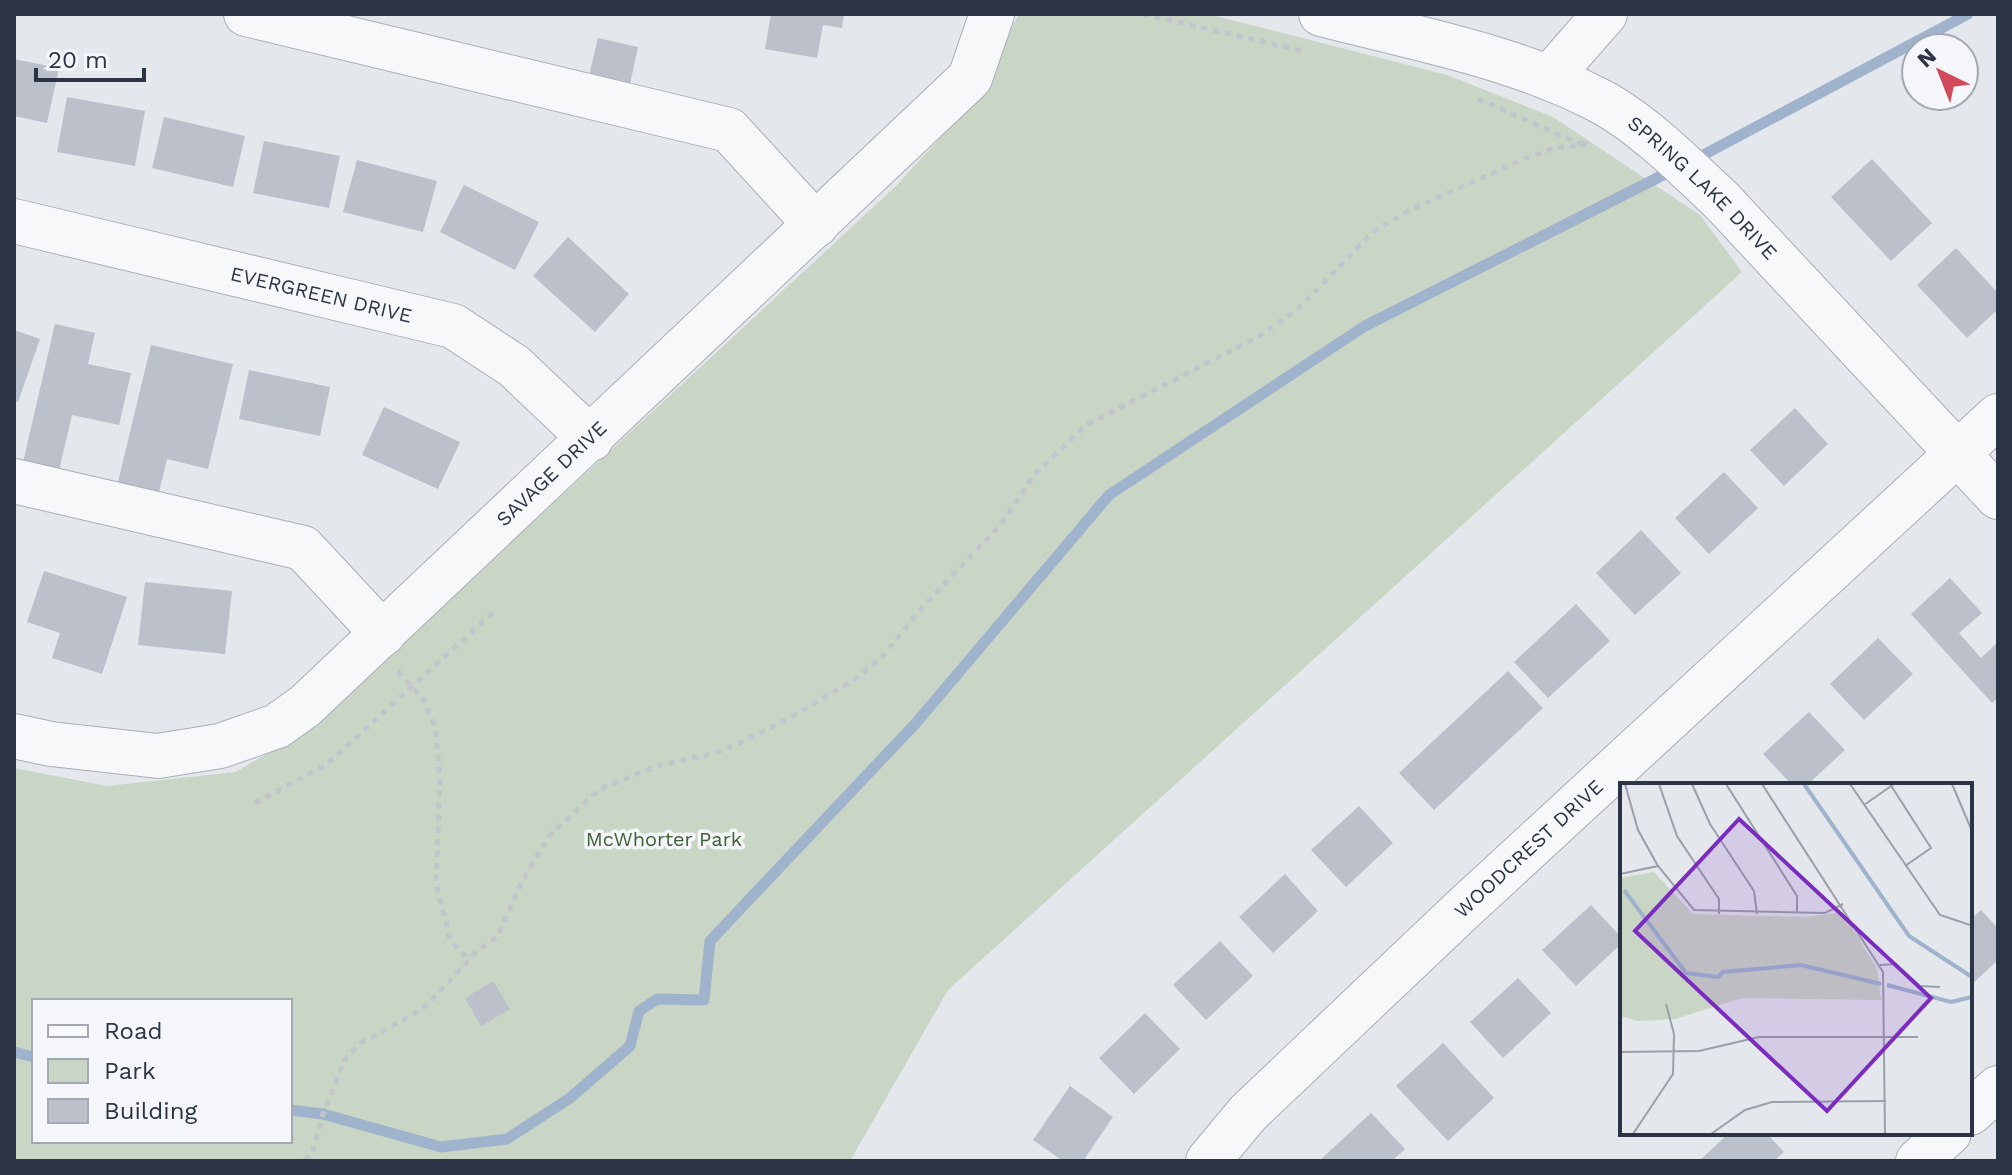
<svg xmlns="http://www.w3.org/2000/svg" width="2012" height="1175" viewBox="0 0 2012 1175" font-family="'Work Sans',sans-serif">
<style>
.green{fill:#c9d6c5;fill-rule:evenodd}
.lines{fill:none;stroke-linecap:round;stroke-linejoin:round}
.stream{stroke:#9fb4cc;stroke-width:11}
.building{fill:#bbc0ca}
.minor-casing{stroke:#a9aeb7;stroke-width:46}
.path{stroke:#c2c5cb;stroke-width:5;stroke-dasharray:6 6;stroke-linecap:butt}
.minor{stroke:#f7f8fa;stroke-width:44}
.labels{text-anchor:middle;stroke-width:7;stroke-linejoin:round;paint-order:stroke}
.street-label{font-size:20px;fill:#2b3445;stroke:#f4f6f9}
.park-label{font-size:20px;fill:#3f6138;stroke:#f4f6f9}
.inset-river{fill:none;stroke:#9fb4cc;stroke-width:4}
.inset-road{fill:none;stroke:#9a9fa9;stroke-width:2}
.view{fill:#7b2cbf;fill-opacity:0.15;stroke:#7b2cbf;stroke-width:4}
.inset-edge{fill:none;stroke:#2b3445;stroke-width:4}
</style>
<rect width="100%" height="100%" fill="#e4e7ec"/>
<path class="green" d="M1019,14H1208L1447,75L1553,117L1700,215L1742,272L948,990L850,1161H14V768L107,786L236,772L314,725L896,186L975,100ZM34,1001H290V1141H34Z"/>
<g class="lines">
<g class="stream">
<path d="M1692,161L1968,14"/>
<path d="M14,1052L34,1057"/>
<path d="M290,1110L323,1114L441,1147L507,1139L570,1098L630,1046L639,1011L657,999L704,1000L710,941L916,723L1109,495L1365,326L1673,170"/>
</g>
</g>
<g class="building">
<path d="M771,14H844L842,28L823,25L817,58L765,49Z"/>
<path d="M598,38L638,47L629,89L588,80Z"/>
<path d="M14,59L59,68L47,123L14,116Z"/>
<path d="M67,97L145,111L135,166L57,152Z"/>
<path d="M164,117L245,136L233,187L152,168Z"/>
<path d="M264,141L340,156L329,208L253,193Z"/>
<path d="M1872,159L1932,223L1891,261L1831,197Z"/>
<path d="M357,160L437,181L423,232L343,212Z"/>
<path d="M464,185L539,222L515,270L440,232Z"/>
<path d="M568,237L629,294L595,332L533,276Z"/>
<path d="M1956,248L1998,293V309L1967,338L1917,285Z"/>
<path d="M55,324L95,333L88,364L131,373L119,425L72,415L57,479L21,471Z"/>
<path d="M14,330L40,339L18,402L14,400Z"/>
<path d="M151,345L233,364L208,469L167,459L158,496L117,486Z"/>
<path d="M249,370L330,387L320,436L239,419Z"/>
<path d="M384,407L460,442L438,489L362,455Z"/>
<path d="M1795,408L1828,444L1784,486L1750,450Z"/>
<path d="M1724,472L1758,508L1709,554L1675,518Z"/>
<path d="M1641,530L1681,573L1635,615L1596,573Z"/>
<path d="M44,571L127,597L102,674L52,658L60,633L27,622Z"/>
<path d="M1950,578L1982,613L1959,633L1981,658L1998,642V698L1992,703L1911,614Z"/>
<path d="M145,582L232,591L225,654L138,645Z"/>
<path d="M1576,604L1610,641L1548,698L1514,662Z"/>
<path d="M1878,638L1913,674L1864,720L1830,684Z"/>
<path d="M1508,671L1543,708L1434,810L1399,773Z"/>
<path d="M1809,712L1845,750L1807,785H1792L1763,754Z"/>
<path d="M1359,806L1393,843L1346,887L1311,850Z"/>
<path d="M1285,874L1318,911L1273,953L1239,917Z"/>
<path d="M1591,905L1622,938V943L1576,986L1542,950Z"/>
<path d="M1981,910L1998,928V960L1970,986V920Z"/>
<path d="M1220,941L1253,976L1206,1020L1173,985Z"/>
<path d="M1518,978L1551,1013L1503,1058L1470,1022Z"/>
<path d="M493,981L510,1009L481,1026L465,998Z"/>
<path d="M1145,1013L1180,1049L1134,1094L1099,1058Z"/>
<path d="M1443,1043L1494,1098L1448,1141L1396,1086Z"/>
<path d="M1070,1086L1113,1117L1083,1161H1063L1033,1140Z"/>
<path d="M1371,1113L1405,1149L1392,1161H1319Z"/>
<path d="M1729,1133H1766L1784,1152L1774,1161H1699Z"/>
</g>
<g class="lines">
<g class="minor-casing">
<g id="minor">
<path d="M246,14L729,130L816,225"/>
<path id="s1" d="M1321,14C1414,38 1514,56 1600,101C1642,123 1688,169 1723,202L1998,497"/>
<path d="M1549,78L1605,14"/>
<path id="s2" d="M14,221L453,326L514,366L591,439"/>
<path d="M14,481L303,548L383,634"/>
<path id="s3" d="M14,736L51,744L158,756L220,746L277,726L305,706L970,78L992,14"/>
<path d="M1970,1113L1998,1088"/>
<path id="s4" d="M1208,1161L1248,1113L1462,910L1998,416"/>
<path d="M1918,1161L1949,1133"/>
</g>
</g>
<g class="path">
<path d="M1143,14L1303,51"/>
<path d="M1478,99L1583,145"/>
<path d="M398,671L423,699L435,726L440,778L436,883L450,940L469,960"/>
<path d="M255,803L327,764L497,609"/>
<path d="M305,1161L312,1153L323,1114L345,1059L362,1042L409,1017L429,1003L477,951L497,937L522,881L550,835L600,789L660,765L712,754L738,744L795,715L855,679L882,657L920,610L1002,523L1034,475L1086,425L1258,337L1299,308L1373,232L1408,211L1524,159L1555,148L1584,145L1586,140"/>
</g>
<use href="#minor" class="minor"/>
</g>
<g class="labels">
<g class="street-label">
<text dy="7" stroke="none"><textPath href="#s1" startOffset="428">SPRING LAKE DRIVE</textPath></text>
<text dy="7" stroke="none"><textPath href="#s2" startOffset="316">EVERGREEN DRIVE</textPath></text>
<text dy="7" stroke="none"><textPath href="#s3" startOffset="642">SAVAGE DRIVE</textPath></text>
<text dy="7" stroke="none"><textPath href="#s4" startOffset="448">WOODCREST DRIVE</textPath></text>
</g>
<g class="park-label">
<text x="664" y="846">McWhorter Park</text>
</g>
</g>
<g transform="translate(1620 783)">
<rect width="352" height="352" fill="#e4e7ec"/>
<path d="M34,89L73,131L188,134L223,129L257,186L261,217L122,215L55,236L18,238L0,233V95Z" fill="#c9d6c5"/>
<path class="inset-river" d="M184,1L289,153L352,194M4,107L66,190L98,194L103,189L181,182L261,201M267,202L331,219L352,214"/>
<path class="inset-road" d="M5,1L18,47L38,83L74,127L205,130L223,121M39,1L57,53L99,116V131M72,1L90,41L134,108L137,131M106,1L177,113V130M142,1L263,189L265,351M230,1L320,132L350,142M270,1L311,65L285,83M332,1L352,48M244,22L274,1M0,91L38,83M260,182L276,181L300,203L320,204M0,269L79,268L139,254H298M13,351L53,291L54,251L46,221M91,351L125,327L152,319L266,318"/>
<path class="view" d="M119,36L311,215L207,328L15,148Z"/>
<rect width="352" height="352" class="inset-edge"/>
</g>
<rect width="2012" height="1175" fill="none" stroke="#2b3445" stroke-width="32"/>
<rect x="32" y="999" width="260" height="144" fill="#f4f6f9" stroke="#a4a8b1" stroke-width="2"/>
<rect x="48" y="1025" width="40" height="12" fill="#f7f8fa" stroke="#a4a8b1" stroke-width="2"/>
<text x="104" y="1039" font-size="24" fill="#2b3445">Road</text>
<rect x="48" y="1059" width="40" height="24" fill="#c9d6c5" stroke="#a4a8b1" stroke-width="2"/>
<text x="104" y="1079" font-size="24" fill="#2b3445">Park</text>
<rect x="48" y="1099" width="40" height="24" fill="#bbc0ca" stroke="#a4a8b1" stroke-width="2"/>
<text x="104" y="1119" font-size="24" fill="#2b3445">Building</text>
<g transform="translate(1940 72) rotate(317)"><circle r="38" fill="#f4f6f9" stroke="#a4a8b1" stroke-width="2"/>
<path d="M0-6L14 30L0 20L-14 30Z" fill="#d1495b"/>
<text y="-12" font-size="22" font-weight="bold" text-anchor="middle" fill="#2b3445">N</text>
</g>
<path d="M36 68v12h108v-12" fill="none" stroke="#2b3445" stroke-width="4"/>
<text x="48" y="68" font-size="24" fill="#2b3445" stroke="#f4f6f9" stroke-width="6" paint-order="stroke">20 m</text>
</svg>
